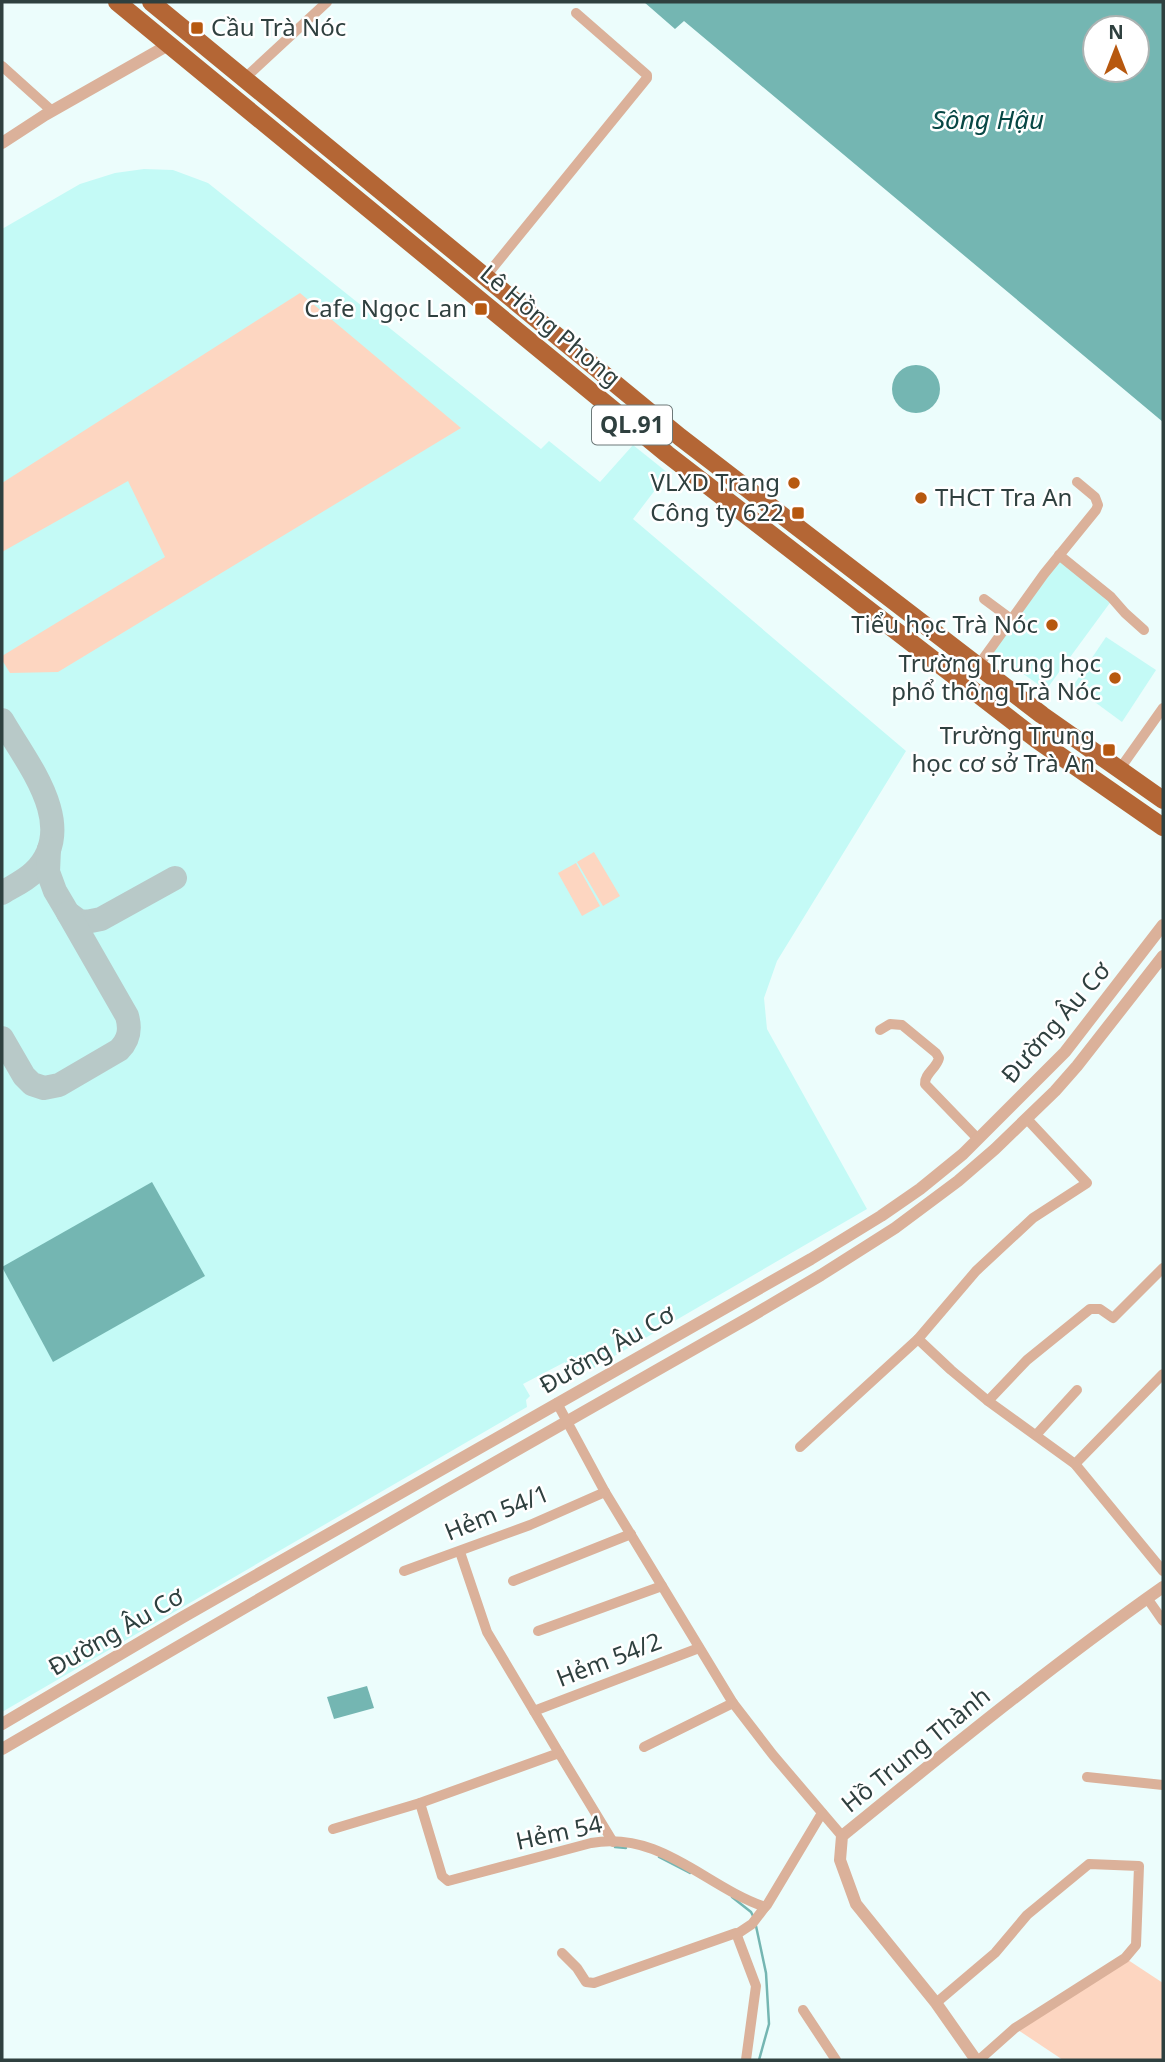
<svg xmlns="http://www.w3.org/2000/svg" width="1165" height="2062" viewBox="0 0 1165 2062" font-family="'Noto Sans',sans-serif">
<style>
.built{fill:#c4faf6}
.green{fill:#fdd6c1}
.water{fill:#74b6b2;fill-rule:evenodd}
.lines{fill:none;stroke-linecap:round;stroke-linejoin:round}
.stream{stroke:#74b6b2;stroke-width:2.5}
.taxiway{stroke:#b8c9c8;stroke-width:24}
.minor{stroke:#dbb19a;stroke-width:10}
.tertiary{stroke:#dbb19a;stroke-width:12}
.trunk{stroke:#b46635;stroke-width:18}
.poi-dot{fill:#b7580f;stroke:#fff;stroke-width:2.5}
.labels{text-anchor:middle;stroke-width:5;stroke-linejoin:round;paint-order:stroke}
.shield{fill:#fff;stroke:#6d7979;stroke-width:2}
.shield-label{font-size:23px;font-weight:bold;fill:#2f403f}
.poi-label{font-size:24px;fill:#2f403f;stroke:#fff;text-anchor:end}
.street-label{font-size:24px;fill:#2f403f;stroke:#fff}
.water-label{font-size:26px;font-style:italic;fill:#074744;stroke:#fff}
</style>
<rect width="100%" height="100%" fill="#ecfdfc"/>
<g class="built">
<path d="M144,169L173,170L208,183L541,449L549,441L600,482L633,445L668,473L633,519L906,751L777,961L764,998L767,1029L867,1209L592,1369L586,1365L571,1372L565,1362L523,1384L530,1396L526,1400L527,1407L2,1712V229L80,184L115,173Z"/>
<path d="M1058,560L1112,600L1046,690L991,651Z"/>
<path d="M1106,637L1156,670L1122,722L1073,686Z"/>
</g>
<g class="green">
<path d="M300,293L461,428L58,672L10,673L2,660V656L165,557L128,481L2,552V483Z"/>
<path d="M594,852L620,896L603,906L577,862Z"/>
<path d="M576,863L600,906L582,916L558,873Z"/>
<path d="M1125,1958L1163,1983V2060H1063L1015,2028Z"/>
</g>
<g class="water">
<path d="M644,2H1163V422L684,21L675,29ZM1095,28H1137V70H1095Z"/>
<circle cx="916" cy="389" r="24"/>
<path d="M152,1182L205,1276L53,1362L2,1267Z"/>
<path d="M367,1686L374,1708L334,1719L327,1697Z"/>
</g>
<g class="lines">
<g class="stream">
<path d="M615,1847L626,1848"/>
<path d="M659,1857L690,1873"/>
<path d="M732,1897L751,1912L753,1916"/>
<path d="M756,1926L766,1973L769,2024L759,2060"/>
</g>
<g class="taxiway">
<path d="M2,720C26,762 81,827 34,872C25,881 13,886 2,893"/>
<path d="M49,849L48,872L55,891L68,913L79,921L86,922L101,919L175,878"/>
<path d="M2,1038L24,1076L32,1084L44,1088L59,1085L119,1050C129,1040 131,1030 127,1016L68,913"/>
</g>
<g class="minor">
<path d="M2,66L52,111"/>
<path d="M245,78L327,2"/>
<path d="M486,276L647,78V75L576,13"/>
<path d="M1059,555L1111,597L1125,613L1144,630"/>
<path d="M984,599L1011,619"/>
<path d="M978,666L1044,574L1096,510L1098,505L1095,497L1077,482"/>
<path d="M1119,770L1163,708"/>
<path d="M880,1030L890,1024L902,1025L936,1053L939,1058C937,1068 924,1074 925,1084L978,1139"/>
<path d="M918,1339L951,1370L988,1401L1075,1464L1163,1571"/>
<path d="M988,1401L1027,1360L1090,1309H1100L1113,1318L1163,1268"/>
<path d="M557,1403L605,1492L733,1703L773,1755L842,1836"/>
<path d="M1036,1435L1077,1390"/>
<path d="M800,1447L918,1339L976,1271L1033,1218L1087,1183L1027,1119"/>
<path d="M1075,1464L1163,1374"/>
<path d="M404,1571L530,1525L605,1492"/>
<path d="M513,1581L631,1534"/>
<path d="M1147,1598L1163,1621"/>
<path d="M538,1631L662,1586"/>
<path d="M534,1711L699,1648"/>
<path d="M644,1747L733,1703"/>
<path d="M559,1753L613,1842"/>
<path d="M1087,1777L1163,1785"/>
<path d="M420,1803L442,1876L448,1881L591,1843C662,1831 704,1886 765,1907L767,1905L822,1813"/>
<path d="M333,1829L420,1803L559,1753L487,1632L460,1552"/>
<path d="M737,1934L752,1924L765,1907"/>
<path d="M562,1953L577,1968L586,1982L594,1983L736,1933L756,1986L746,2060"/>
<path d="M936,2003L995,1953L1027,1915L1089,1864L1139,1866L1136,1945L1125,1958L1015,2028L979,2060"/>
<path d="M803,2010L836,2060"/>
</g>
<g class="tertiary">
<path d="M2,143L45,115L170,44"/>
<path d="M2,1724L183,1617L811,1259L881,1216L920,1189L963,1154L1065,1052L1163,925"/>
<path d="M2,1749L440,1494L750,1317L821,1275L895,1228L958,1181L995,1149L1055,1091L1077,1066L1163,956"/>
<path d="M976,2060L936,2003L856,1904L840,1860L842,1836C947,1751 1052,1665 1163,1587"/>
</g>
<g class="trunk">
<path d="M117,2L667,454L1036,739L1163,827"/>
<path d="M151,2L680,437L1042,715L1163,800"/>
</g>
</g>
<g class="poi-dot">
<rect x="190" y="21" width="14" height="14" rx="3.5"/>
<rect x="474" y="302" width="14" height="14" rx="3.5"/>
<circle cx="794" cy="483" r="7"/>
<circle cx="921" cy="498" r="7"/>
<rect x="791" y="506" width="14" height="14" rx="3.5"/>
<circle cx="1052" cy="625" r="7"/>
<circle cx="1115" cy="678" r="7"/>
<rect x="1102" y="743" width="14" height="14" rx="3.5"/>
</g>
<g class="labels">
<rect class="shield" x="592" y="405.5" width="80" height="39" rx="5"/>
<g class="shield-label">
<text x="632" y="433">QL.91</text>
</g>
<g class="poi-label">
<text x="211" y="36" text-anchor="start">Cầu Trà Nóc</text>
<text x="467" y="317">Cafe Ngọc Lan</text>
<text x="780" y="491">VLXD Trang</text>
<text x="935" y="506" text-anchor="start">THCT Tra An</text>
<text x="784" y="521">Công ty 622</text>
<text x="1038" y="633">Tiểu học Trà Nóc</text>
<text x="1101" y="672">Trường Trung học<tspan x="1101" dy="28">phổ thông Trà Nóc</tspan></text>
<text x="1095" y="744">Trường Trung<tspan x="1095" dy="28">học cơ sở Trà An</tspan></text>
</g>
<g class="street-label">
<text transform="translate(550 326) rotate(40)" y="8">Lê Hồng Phong</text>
<text transform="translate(1056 1023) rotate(-49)" y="8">Đường Âu Cơ</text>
<text transform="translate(607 1350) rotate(-30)" y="8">Đường Âu Cơ</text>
<text transform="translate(497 1513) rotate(-22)" y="8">Hẻm 54/1</text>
<text transform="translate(116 1632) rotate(-30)" y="8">Đường Âu Cơ</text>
<text transform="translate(609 1660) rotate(-21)" y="8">Hẻm 54/2</text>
<text transform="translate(916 1750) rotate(-39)" y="8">Hồ Trung Thành</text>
<text transform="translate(559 1833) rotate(-12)" y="8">Hẻm 54</text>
</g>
<g class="water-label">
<text x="988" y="129">Sông Hậu</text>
</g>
</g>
<rect width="1165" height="2062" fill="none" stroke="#2f403f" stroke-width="7"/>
<g transform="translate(1116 49)"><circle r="33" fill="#ffffff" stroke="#acb3b2" stroke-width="2"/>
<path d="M0-5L12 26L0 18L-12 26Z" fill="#b7580f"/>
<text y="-10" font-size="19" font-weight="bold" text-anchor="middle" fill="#2f403f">N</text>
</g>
</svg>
